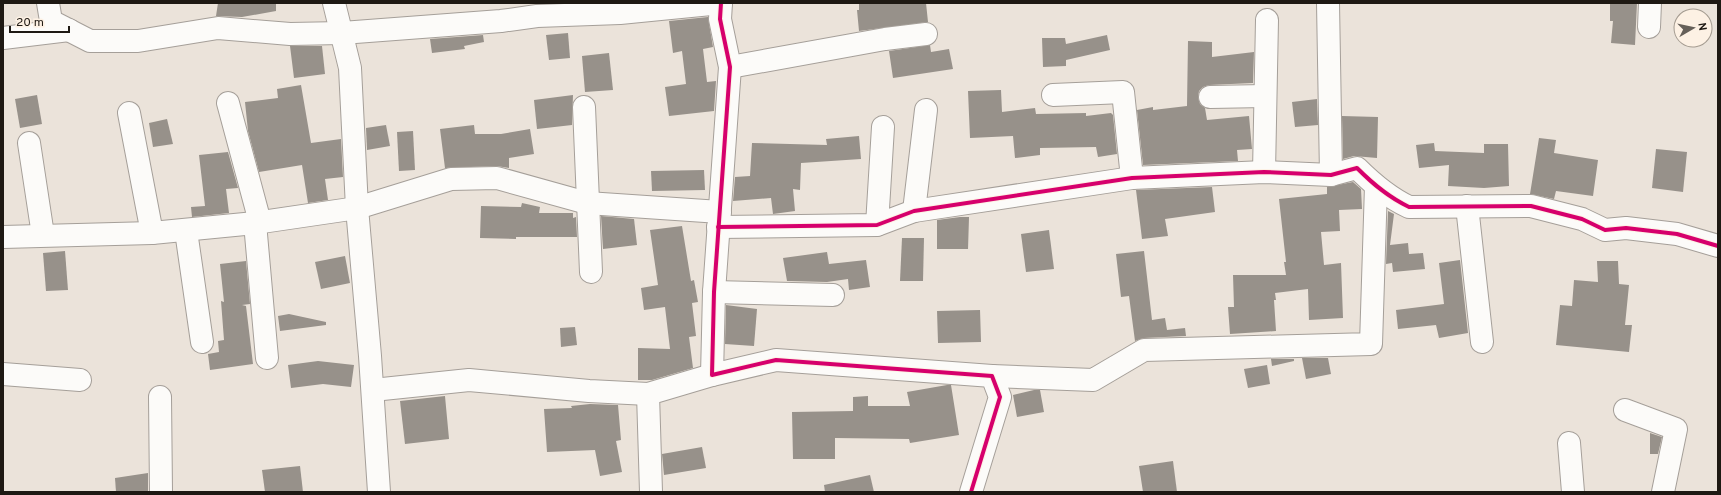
<svg xmlns="http://www.w3.org/2000/svg" width="1721" height="495" viewBox="0 0 1721 495" font-family="Overpass,sans-serif">
<style>
.building{fill:#97918a}
.lines{fill:none;stroke-linecap:round;stroke-linejoin:round}
.minor-casing{stroke:#a59f99;stroke-width:24}
.tertiary-casing{stroke:#a59f99;stroke-width:24}
.minor{stroke:#fcfbf9;stroke-width:22}
.tertiary{stroke:#fcfbf9;stroke-width:22}
.cycleway-casing{stroke:#fdf1e4;stroke-width:6}
.cycleway{stroke:#d6006c;stroke-width:4}
</style>
<rect width="100%" height="100%" fill="#ebe3da"/>
<g class="building">
<path d="M218,3H276V11L242,17L216,16Z"/>
<path d="M859,3H926L928,22L859,31L857,10H859Z"/>
<path d="M1610,3H1637L1635,45L1611,43L1613,21H1610Z"/>
<path d="M708,17L713,47L703,49L707,82L716,81L714,111L669,116L665,87L686,84L682,51L673,53L669,21Z"/>
<path d="M568,33L570,58L549,60L546,35Z"/>
<path d="M483,35L484,42L464,46L465,49L432,53L430,39Z"/>
<path d="M1107,35L1110,50L1066,60V66L1043,67L1042,38H1065L1066,44Z"/>
<path d="M1188,41L1212,42V57L1254,52L1253,83L1209,85L1203,87L1199,91L1198,97L1200,104L1205,108L1207,120L1249,116L1252,149L1237,150L1238,161L1143,165L1137,110L1153,107V110L1187,106Z"/>
<path d="M930,45L931,52L949,49L953,69L893,78L889,51Z"/>
<path d="M290,46H322L325,74L294,78Z"/>
<path d="M609,53L613,90L585,92L582,56Z"/>
<path d="M301,85L311,143L341,139L343,177L325,179L328,200L308,203L302,165L259,172L248,131L245,102L278,98L277,89Z"/>
<path d="M1001,90L1002,112L1035,108L1036,114L1086,113V116L1111,113L1113,115L1117,154L1098,157L1096,147L1040,148V155L1015,158L1013,136L970,138L968,91Z"/>
<path d="M37,95L42,124L20,128L15,99Z"/>
<path d="M573,95L572,125L537,129L534,100Z"/>
<path d="M1317,99L1318,125L1295,127L1292,102Z"/>
<path d="M1342,116L1378,117L1377,158L1354,156L1343,159Z"/>
<path d="M167,119L173,144L153,147L149,123Z"/>
<path d="M386,125L390,146L367,150L366,128Z"/>
<path d="M474,125L475,134H501L530,129L534,154L509,158V168L497,166L445,168L440,129Z"/>
<path d="M413,131L415,170L399,171L397,132Z"/>
<path d="M859,136L861,159L801,163L800,190L793,189L795,211L773,214L771,198L733,201L735,177L750,176L752,143L827,145L826,139Z"/>
<path d="M1539,138L1556,140L1554,153L1598,160L1593,196L1556,191L1554,199L1530,194Z"/>
<path d="M1434,143L1435,151L1484,153V144H1508L1509,186L1484,188L1448,186L1449,165L1419,168L1416,145Z"/>
<path d="M1656,149L1687,152L1683,192L1652,188Z"/>
<path d="M228,152L238,188L226,189L229,213L192,217L191,207L205,206L199,155Z"/>
<path d="M704,170L705,190L652,191L651,171Z"/>
<path d="M1353,182L1361,189L1362,209L1339,210L1340,231L1321,232L1324,265L1341,263L1343,318L1309,320L1308,289L1275,293L1276,300H1274L1276,331L1230,334L1228,307H1234L1233,275H1286L1284,262H1286L1279,199L1327,194V187Z"/>
<path d="M1212,187L1215,212L1165,219L1168,236L1142,239L1136,190Z"/>
<path d="M522,203L540,207L539,213H573V218L576,217L577,237H516V239L480,238L481,206L521,207Z"/>
<path d="M1388,211L1394,214L1390,245L1408,243L1409,254L1423,253L1425,269L1393,272L1392,263L1386,264Z"/>
<path d="M601,216L634,219L637,245L603,249Z"/>
<path d="M960,217H969L968,249H937V220Z"/>
<path d="M682,226L691,281L694,280L698,302L692,303L696,336L689,337L693,368L652,380H638V348L670,349L665,307L644,310L641,288L658,285L650,230Z"/>
<path d="M1049,230L1054,269L1026,272L1021,234Z"/>
<path d="M902,238H924L923,281H900Z"/>
<path d="M65,251L68,290L46,291L43,253Z"/>
<path d="M1144,251L1152,320L1165,318L1167,330L1185,328L1186,336L1144,338L1135,341L1129,296L1121,297L1116,254Z"/>
<path d="M827,252L829,264L866,260L870,287L849,290L848,279L827,282L787,281L783,258Z"/>
<path d="M345,256L350,283L321,289L315,262Z"/>
<path d="M1460,260L1468,333L1439,338L1436,325L1398,329L1396,310L1444,304L1439,263Z"/>
<path d="M246,261L250,304L242,305L246,306L253,364L210,370L208,354L219,352L218,341L224,340L221,301L224,302L220,264Z"/>
<path d="M1597,261H1618L1619,284L1629,285L1625,325H1632L1629,352L1556,345L1560,305L1572,306L1574,280L1598,282Z"/>
<path d="M726,305L757,309L754,346L725,344Z"/>
<path d="M980,310L981,342L938,343L937,311Z"/>
<path d="M289,314L326,322V325L280,331L278,316Z"/>
<path d="M575,327L577,345L561,347L560,328Z"/>
<path d="M1302,358H1328L1331,374L1306,379Z"/>
<path d="M1271,359H1294V361L1272,366Z"/>
<path d="M318,361L354,365L351,387L323,384L291,388L288,365Z"/>
<path d="M1267,365L1270,384L1248,388L1244,369Z"/>
<path d="M947,385H951L959,435L910,443L909,439L835,438V459H793L792,412L853,411V397L868,396V406H910L907,392Z"/>
<path d="M1034,390H1040L1044,412L1017,417L1013,395Z"/>
<path d="M445,396L449,439L405,444L400,401Z"/>
<path d="M590,404L618,405L621,440L616,441L622,472L600,476L595,450L547,452L544,409L572,408L571,406Z"/>
<path d="M1650,433L1662,437L1658,454H1650Z"/>
<path d="M702,447L706,468L664,475L662,454Z"/>
<path d="M1173,461L1177,492H1143L1139,466Z"/>
<path d="M300,466L303,492H265L262,470Z"/>
<path d="M148,473V492H116L115,478Z"/>
<path d="M870,475L874,492H825L824,485Z"/>
</g>
<g class="lines">
<g class="minor-casing">
<g id="minor">
<path d="M48,3L51,21L90,41H138L218,28L290,34L342,33L501,21L537,16L620,13L721,3"/>
<path d="M721,3L720,19L730,67L714,292L712,375L776,360L992,376L1000,397L971,492"/>
<path d="M1328,3L1331,175"/>
<path d="M1649,27L1650,3"/>
<path d="M3,38L69,30"/>
<path d="M730,67L885,39L926,34"/>
<path d="M1053,95L1123,92L1132,178"/>
<path d="M1210,97L1265,96"/>
<path d="M228,103L260,222"/>
<path d="M584,107L591,272"/>
<path d="M129,113L152,233"/>
<path d="M29,143L43,235"/>
<path d="M1264,172L1267,20"/>
<path d="M1467,206L1482,342"/>
<path d="M914,211L926,110"/>
<path d="M255,223L267,358"/>
<path d="M877,225L883,127"/>
<path d="M718,227L877,225L914,211L1132,178L1264,172L1331,175L1357,168C1373,184 1388,197 1409,207L1531,206L1582,219L1605,230L1626,228L1677,234L1718,246"/>
<path d="M186,231L202,342"/>
<path d="M3,237L152,233L255,223L357,208L451,179L497,178L587,203L720,212"/>
<path d="M714,292L833,295"/>
<path d="M3,374L80,380"/>
<path d="M992,376L1093,380L1144,350L1371,344L1376,186"/>
<path d="M373,390L469,380L589,391L648,394"/>
<path d="M160,397L161,492"/>
<path d="M1625,410L1676,429L1663,492"/>
<path d="M1569,443L1573,492"/>
<path d="M651,492L648,394L712,375"/>
</g>
</g>
<g class="tertiary-casing">
<path id="tertiary" d="M334,3L350,68L357,208L370,356L379,492"/>
</g>
<use href="#minor" class="minor"/>
<use href="#tertiary" class="tertiary"/>
<g class="cycleway-casing">
<g id="cycleway">
<path d="M721,3L720,19L730,67L714,292L712,375L776,360L992,376L1000,397L971,492"/>
<path d="M718,227L877,225L914,211L1132,178L1264,172L1331,175L1357,168C1373,184 1388,197 1409,207L1531,206L1582,219L1605,230L1626,228L1677,234L1718,246"/>
</g>
</g>
<use href="#cycleway" class="cycleway"/>
</g>
<rect width="1721" height="495" fill="none" stroke="#1e1913" stroke-width="8"/>
<g transform="translate(1693 28) rotate(81)"><circle r="19" fill="#fdf1e4" stroke="#a49b90"/>
<path d="M0-3L7 15L0 10L-7 15Z" fill="#666059"/>
<text y="-6" font-size="11" font-weight="bold" text-anchor="middle" fill="#1e1913">N</text>
</g>
<path d="M10 26v6h59v-6" fill="none" stroke="#1e1913" stroke-width="2"/>
<text x="16" y="26" font-size="12" fill="#1e1913" stroke="#fdf1e4" stroke-width="3" paint-order="stroke">20 m</text>
</svg>
